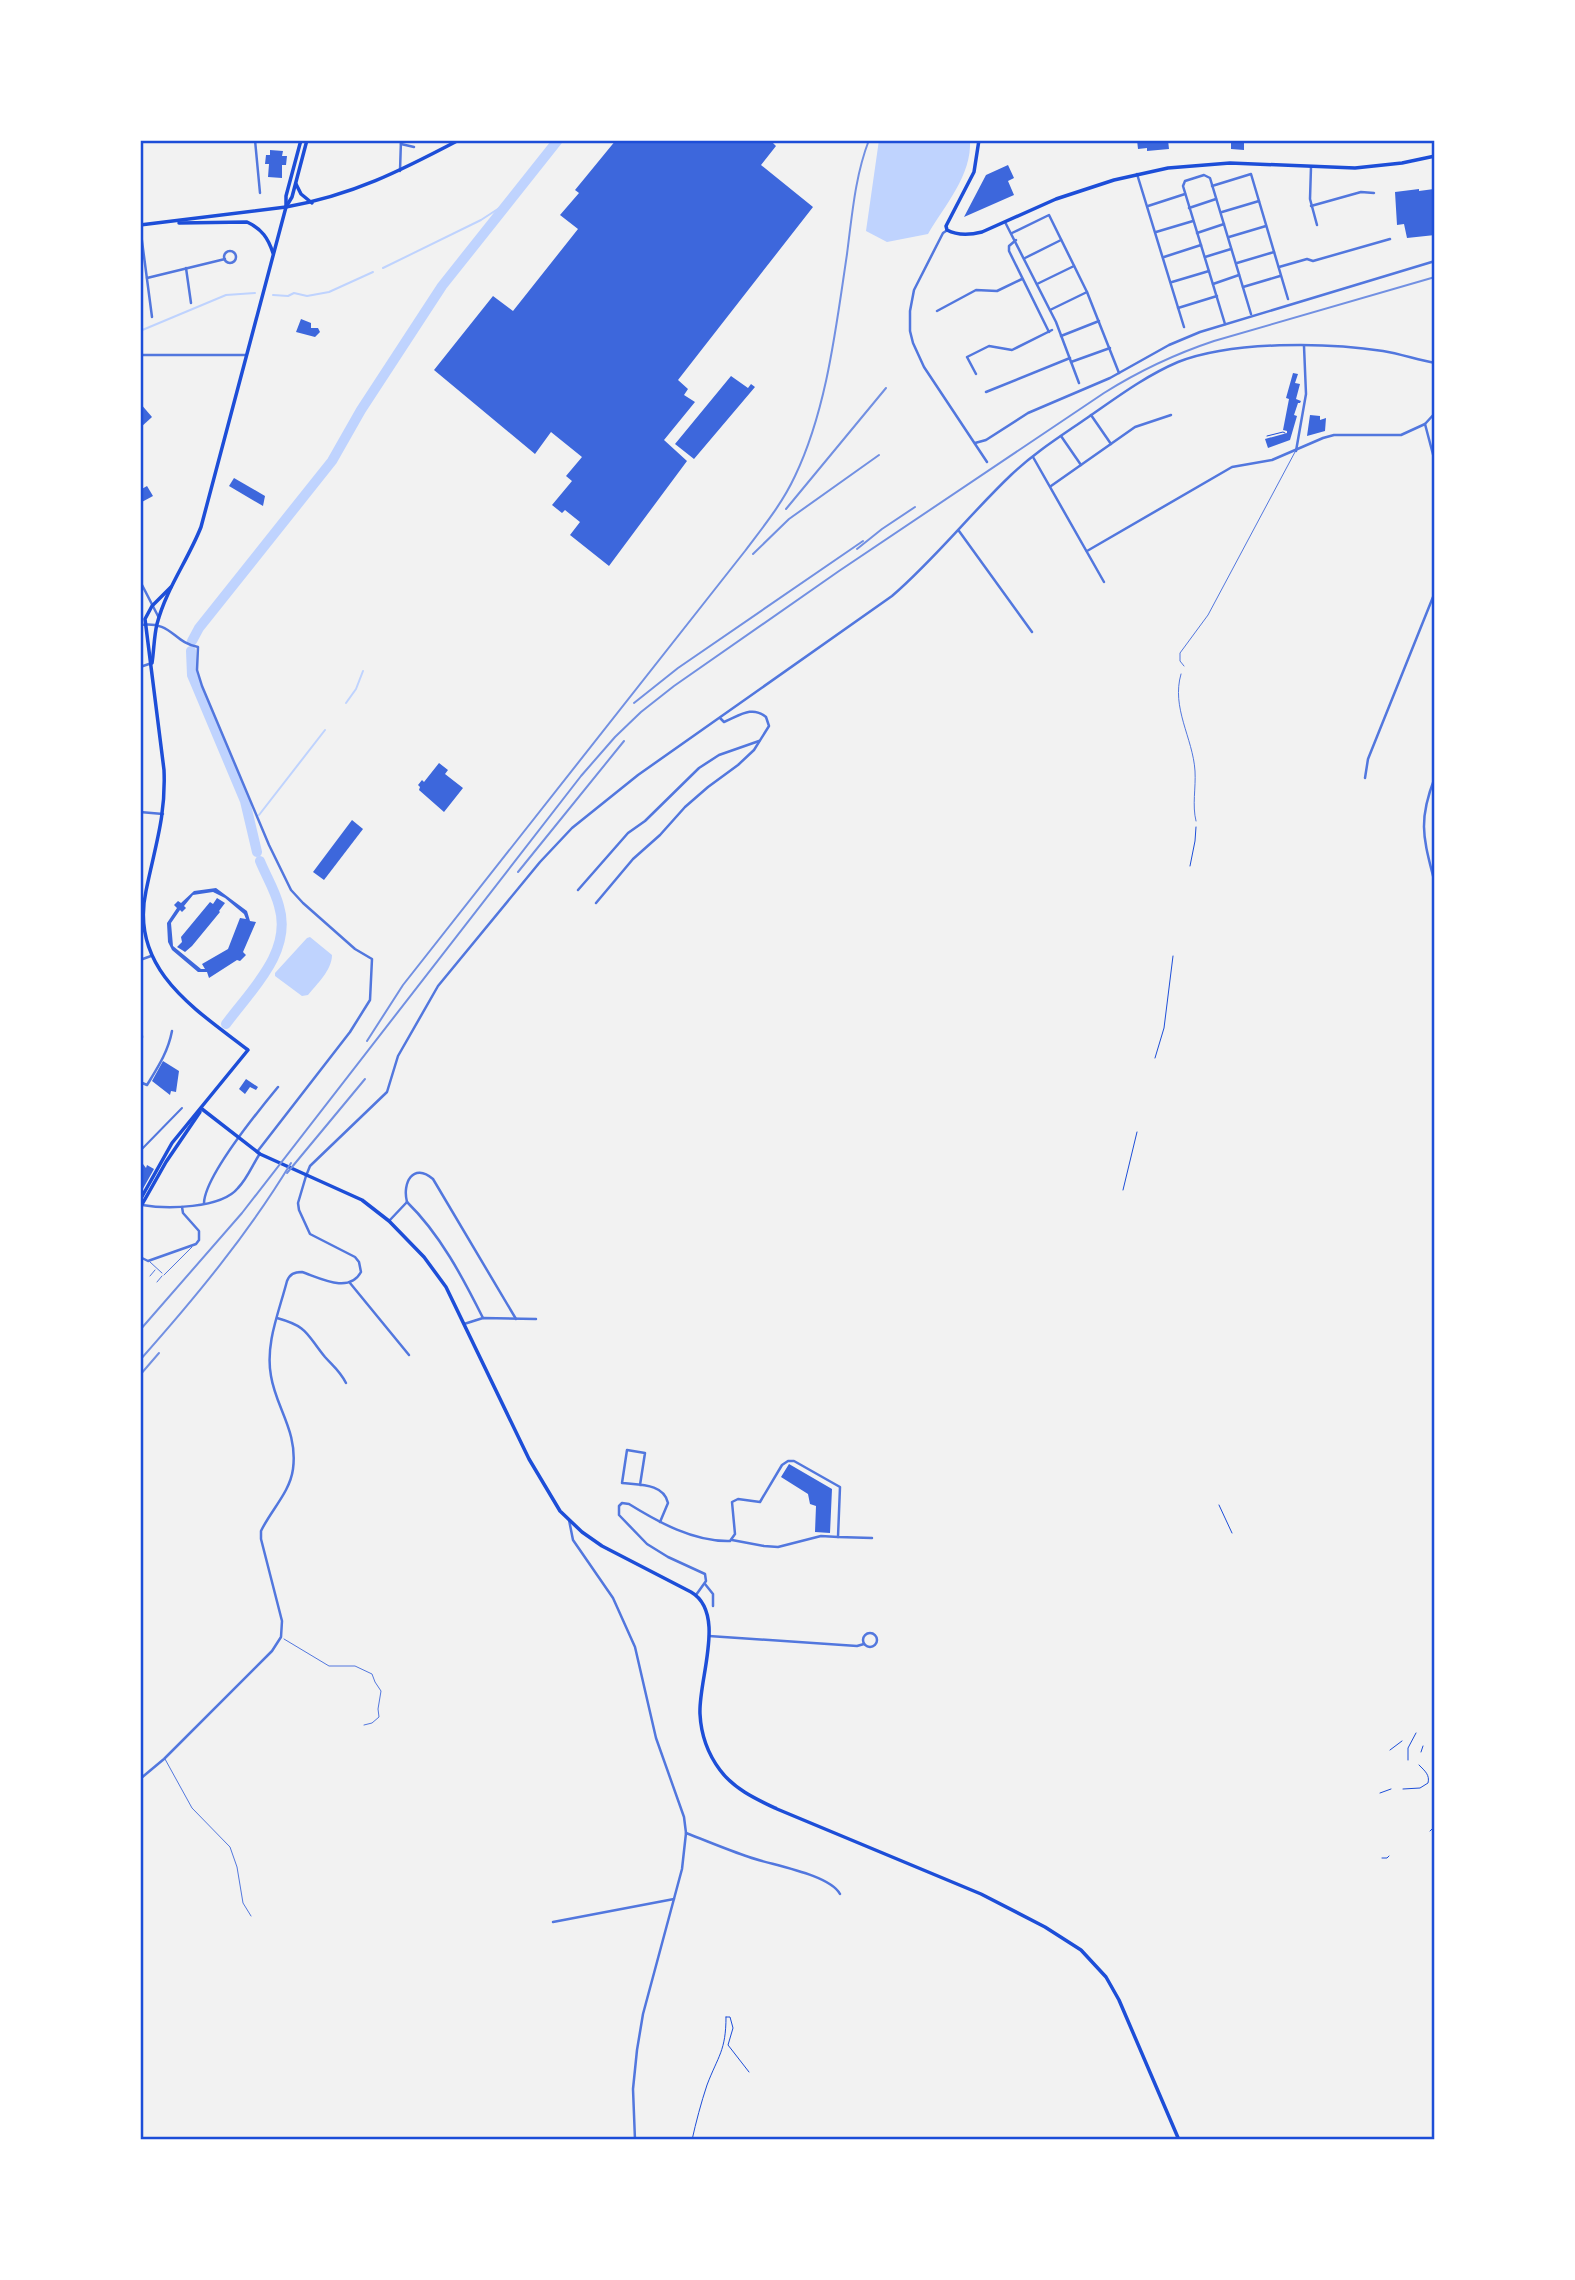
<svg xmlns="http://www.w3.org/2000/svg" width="1575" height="2280" viewBox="0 0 1575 2280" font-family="Spectral,serif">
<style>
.water{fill:#bfd3fe}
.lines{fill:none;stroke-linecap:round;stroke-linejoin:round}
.stream{stroke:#bfd3fe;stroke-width:2}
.river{stroke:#bfd3fe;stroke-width:10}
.building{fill:#3d67dc;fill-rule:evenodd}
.path{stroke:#1d4ed8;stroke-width:1}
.service{stroke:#5277de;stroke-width:1}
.pedestrian{stroke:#5277de;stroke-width:2}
.minor{stroke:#5277de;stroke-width:2.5}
.tertiary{stroke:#5277de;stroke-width:2.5}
.secondary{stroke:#1d4ed8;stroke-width:3.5}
.primary{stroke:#1d4ed8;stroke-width:3.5}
.rail{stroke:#7290e2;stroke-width:2}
.neatline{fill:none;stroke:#1d4ed8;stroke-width:2.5}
</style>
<rect width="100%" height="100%" fill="#f2f2f2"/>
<g class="water">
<path d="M879,140H970C972,175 945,205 928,234L887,242L866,231Z"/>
<path d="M310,937L332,955C332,970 317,984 308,995L302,996L275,976V973L307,938Z"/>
</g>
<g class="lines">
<g class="stream">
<path d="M383,268L481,220L507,203"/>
<path d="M273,295L288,296L294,293L307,296L329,292L373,272"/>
<path d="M140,331L226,295L255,293"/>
<path d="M346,703L356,689L363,671"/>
<path d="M259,815L325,730"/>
</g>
<g class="river">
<path d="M192,641L199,628L332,461L361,410L442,286L558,140"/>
<path d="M191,651L192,675L245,801L257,852"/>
<path d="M226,1024C251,990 293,952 279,906C275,890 266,876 260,861"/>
</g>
</g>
<g class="building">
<path d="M616,140H770L776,146L761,165L813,207L678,380L688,389L684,395L695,402L664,440L687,461L609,566L570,535L580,522L565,510L562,513L552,505L572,481L566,476L582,457L551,432L535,454L434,370L493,296L513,311L578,229L560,215L579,193L575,190Z"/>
<path d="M1137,140H1168L1169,149L1147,151V148L1138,149Z"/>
<path d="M1231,140H1244V150L1231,149Z"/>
<path d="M270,150L283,151L282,156H287L286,165H282V178L268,177L269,164H265L266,155H270Z"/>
<path d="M1008,165L1014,178L1008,181L1014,195L964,217L986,175Z"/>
<path d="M1419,189V191L1434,189L1435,235L1407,238L1404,224L1397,225L1395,192Z"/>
<path d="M301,319L311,323V328H318L320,332L315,337L296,332Z"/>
<path d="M1293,373L1298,374L1295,383L1300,384L1296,399L1301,401L1300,403H1298L1294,415L1297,416L1290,440L1268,448L1265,439L1287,433V431L1283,430L1289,399L1286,398Z"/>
<path d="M731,376L748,388L751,384L755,387L694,459L675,444Z"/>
<path d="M140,403L152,417L140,428Z"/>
<path d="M1310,415L1320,416V420L1326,418L1325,431L1307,436Z"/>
<path d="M234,478L265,496L263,506L229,486Z"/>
<path d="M147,486L153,496L140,503V490Z"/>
<path d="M439,763L448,770L445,774L463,788L444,812L419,790L420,787L418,785L422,780L424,782Z"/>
<path d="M352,820L363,829L324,880L313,872Z"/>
<path d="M216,888L247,911L250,921L256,922L243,952L246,955L240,961L237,960L209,978L207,972H198L172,950L168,942L167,923L177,908L174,905L178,901L181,903L194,891ZM213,892L225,898L244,914L246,919L240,918L228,949L202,964L205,969H201L173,946L171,923L180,910L182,912L186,908L184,906L193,895Z"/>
<path d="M217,898L225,903L219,911L220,912L192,946L185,952L182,950L177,947L182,942L181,937L210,902L213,904Z"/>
<path d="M163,1061L179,1071L176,1092L171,1091L170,1095L152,1081Z"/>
<path d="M246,1079L258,1087L256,1090L250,1087L245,1094L239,1089Z"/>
<path d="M140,1160L146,1168L147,1165L154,1169L140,1194Z"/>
<path d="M789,1464L832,1489L830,1533L815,1532L816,1506L810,1504L808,1494L781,1477Z"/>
</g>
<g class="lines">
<g class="path">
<path d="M1267,436L1283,432L1285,433"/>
<path d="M1190,866L1195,841L1196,827"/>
<path d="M1155,1058L1164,1028L1173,956"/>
<path d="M1123,1190L1137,1132"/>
<path d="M1219,1505L1232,1533"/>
<path d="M1390,1750L1402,1741"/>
<path d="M1421,1752L1423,1746"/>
<path d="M1408,1760V1748L1416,1733"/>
<path d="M1403,1789L1420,1788L1428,1783C1430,1775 1425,1771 1419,1765"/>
<path d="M1380,1793L1391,1789"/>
<path d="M1430,1831L1435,1826"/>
<path d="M1382,1858H1387L1389,1856"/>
<path d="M726,2017H730L733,2028L728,2045L749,2072"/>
<path d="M692,2140C696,2122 701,2103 707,2085C718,2056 726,2051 726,2017"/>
</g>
<g class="service">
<path d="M1184,666L1180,661V653L1208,615L1295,452"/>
<path d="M1181,674C1171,708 1193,738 1195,771C1196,788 1192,805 1196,821"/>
<path d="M150,1262L162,1273"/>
<path d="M164,1275L192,1247"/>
<path d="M150,1276L155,1270"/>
<path d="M157,1282L162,1276"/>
<path d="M284,1639L329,1666H355L372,1674L375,1682L381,1691L378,1709L379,1717L372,1723L364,1725"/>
<path d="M165,1759L192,1808L230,1847L237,1867L243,1903L251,1916"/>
</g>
<path class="pedestrian" d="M140,1151L182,1108"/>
<g class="minor">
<path d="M255,140L260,193"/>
<path d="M401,144L414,147"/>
<path d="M1311,167L1310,199L1317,225"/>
<path d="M400,171L401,140"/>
<path d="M1137,174L1184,327"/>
<path d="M1212,186L1251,174L1288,299"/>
<path d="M1148,206L1185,194"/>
<path d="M1311,206L1361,192L1374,193"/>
<path d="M1189,208L1216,199"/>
<path d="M1222,212L1259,201"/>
<path d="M1005,222L1056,322L1079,383"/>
<path d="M140,226L152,317"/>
<path d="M946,231L943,233L914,290L910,311V331L913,343L924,367L987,462"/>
<path d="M1156,232L1193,221"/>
<path d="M1012,233L1049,215L1087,292L1119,373"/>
<path d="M1197,233L1224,224"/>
<path d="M1229,237L1266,226"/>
<path d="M1016,240L1009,246V251L1049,332"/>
<circle cx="230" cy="257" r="6"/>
<path d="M1164,257L1201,245"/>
<path d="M1205,257L1231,249"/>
<path d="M1025,258L1061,240"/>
<path d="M1237,263L1274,252"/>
<path d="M1279,267L1307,259L1313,261L1390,239"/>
<path d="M186,268L191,303"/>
<path d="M147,278L225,259"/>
<path d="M1172,282L1209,271"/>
<path d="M1037,284L1074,266"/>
<path d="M1213,284L1239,275"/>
<path d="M1243,287L1280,276"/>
<path d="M1178,308L1217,296"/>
<path d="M1050,310L1087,292"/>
<path d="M937,311L976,290L997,291L1022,279"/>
<path d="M1225,324L1183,186L1185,181L1204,175L1210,178L1251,314"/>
<path d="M1061,336L1099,321"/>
<path d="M140,355H245"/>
<path d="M1071,362L1110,348"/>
<path d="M976,374L967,357L989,346L1012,350L1052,330"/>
<path d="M986,392L1070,358"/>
<path d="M1091,415L1111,444"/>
<path d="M1425,424L1435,462"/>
<path d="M1061,436L1081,465"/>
<path d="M975,443L986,440L1028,413L1110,378L1169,345L1200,332L1435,261"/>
<path d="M1296,451L1306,394L1304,346"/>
<path d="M1033,457L1104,582"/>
<path d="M1051,486L1135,427L1171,415"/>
<path d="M959,531L1032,632"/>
<path d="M1087,551L1232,467L1272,460L1323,438L1334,435H1401L1425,424L1435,413"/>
<path d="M140,581L159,618"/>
<path d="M140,625C173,621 172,642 198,647L197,670L202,686L269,845L291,890L303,903L355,949L372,959L370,1000L350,1032L257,1152"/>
<path d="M140,667L152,663"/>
<path d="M1435,777C1417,823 1424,839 1435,884"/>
<path d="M1365,778L1368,759L1435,592"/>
<path d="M140,812L163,814"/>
<path d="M578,890L628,833L645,821L699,768L719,755L759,741"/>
<path d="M596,903L633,859L660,835L685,807L708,787L738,765L754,750L769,726L766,717C752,705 739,716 724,722L720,718"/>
<path d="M140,960L151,956"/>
<path d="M140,1082L147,1085C158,1067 168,1052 172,1031"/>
<path d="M407,1202C402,1183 413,1162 433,1179L516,1319"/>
<path d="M407,1202C440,1234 463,1278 483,1318"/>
<path d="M204,1203C205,1176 259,1110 278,1087"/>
<path d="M142,1205C166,1209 221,1209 238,1188C247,1179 252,1166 259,1155"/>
<path d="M389,1221L407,1202"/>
<path d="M140,1257L148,1261L196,1244L199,1240V1231L183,1213L182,1207"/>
<path d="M350,1283L409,1355"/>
<path d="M277,1318C309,1327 306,1334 325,1357C333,1366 340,1371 346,1383"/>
<path d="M464,1324L483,1318L536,1319"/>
<path d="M640,1485L645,1453L627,1450L622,1483C638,1485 664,1483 668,1503L660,1522"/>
<path d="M569,1520L573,1540L613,1598L635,1647L656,1738L684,1817L686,1833L682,1869L643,2014L637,2050L633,2089L635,2140"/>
<path d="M732,1540L764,1546L778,1547L821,1536L838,1537"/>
<path d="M705,1584L713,1594V1606"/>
<path d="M696,1595L706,1581L705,1574L668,1557L647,1544L619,1515V1506L622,1503L629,1504C658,1522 694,1542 730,1541L735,1534L732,1502L738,1499L760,1502L782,1465L788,1461H794L840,1487L838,1537L872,1538"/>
<circle cx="870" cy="1640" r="7"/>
<path d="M709,1636L857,1646L864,1644"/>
<path d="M140,1779L164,1759L272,1651L281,1637L282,1621L261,1539V1531C271,1510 290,1492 293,1469C298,1431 276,1408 271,1376C265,1344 279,1312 287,1281C290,1274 294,1272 302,1272C320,1278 349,1294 361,1272L359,1262L355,1257L310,1234L299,1210L298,1203L306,1176"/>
<path d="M686,1833C707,1841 728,1850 749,1857C771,1865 829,1874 840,1894"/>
<path d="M553,1922L674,1899"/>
</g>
<g class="tertiary">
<path d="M140,1021L142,1037L140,1049"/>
<path d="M306,1176L310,1166L387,1092L398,1056L438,986L540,862L572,828L638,775L892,596C935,559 970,514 1011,475C1034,453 1061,436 1087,418C1116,398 1145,376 1178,362C1232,341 1326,342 1383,351C1401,354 1418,360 1435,363"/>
</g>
<g class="secondary">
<path d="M979,140L974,172L946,226L947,230C958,236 970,235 982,232L1056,199L1114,180L1168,168L1230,163L1355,168L1402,163L1435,156"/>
<path d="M296,184L301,194L312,203"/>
<path d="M286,207C353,195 400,171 459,140"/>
</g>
<g class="primary">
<path d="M286,206V196L301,140"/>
<path d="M179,223L247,222C262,229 268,238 273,253"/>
<path d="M140,225L286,207"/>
<path d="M152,663C154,650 154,636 157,624C166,589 188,560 201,527L286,207L292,197L307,140"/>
<path d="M202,1109L260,1154L362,1200L389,1221L424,1257L446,1287L529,1459L560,1511L582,1532L602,1546L691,1592C727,1613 698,1680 700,1714C701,1734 708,1754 720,1770C734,1789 756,1799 777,1809L981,1894L1045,1927L1081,1950L1106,1977L1119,2000L1179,2140"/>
<path d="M140,1200L172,1143L248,1050C195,1009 129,969 146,891C155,846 166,817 164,770L145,619L152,606L171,587"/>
<path d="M140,1208L166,1162L200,1112"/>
</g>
<g class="rail">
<path d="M786,509L886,388"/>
<path d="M857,549L882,529L915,507"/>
<path d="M753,554L789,519L879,455"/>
<path d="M634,703L678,668L863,541"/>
<path d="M518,872L624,741"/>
<path d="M367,1041L403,985L745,551C763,527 782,504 795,476C827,409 836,327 847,254C852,216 855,176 869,140"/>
<path d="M287,1173L365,1079"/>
<path d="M140,1330L242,1213L581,776L615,737L641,712L674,686L839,571L1104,393C1139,371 1175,354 1214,341L1435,277"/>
<path d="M140,1360C195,1298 248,1234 291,1163"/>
<path d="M140,1375L159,1353"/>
</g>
</g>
<rect width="1575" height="2280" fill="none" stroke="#ffffff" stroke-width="284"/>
<rect x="142" y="142" width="1291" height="1996" class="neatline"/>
</svg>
